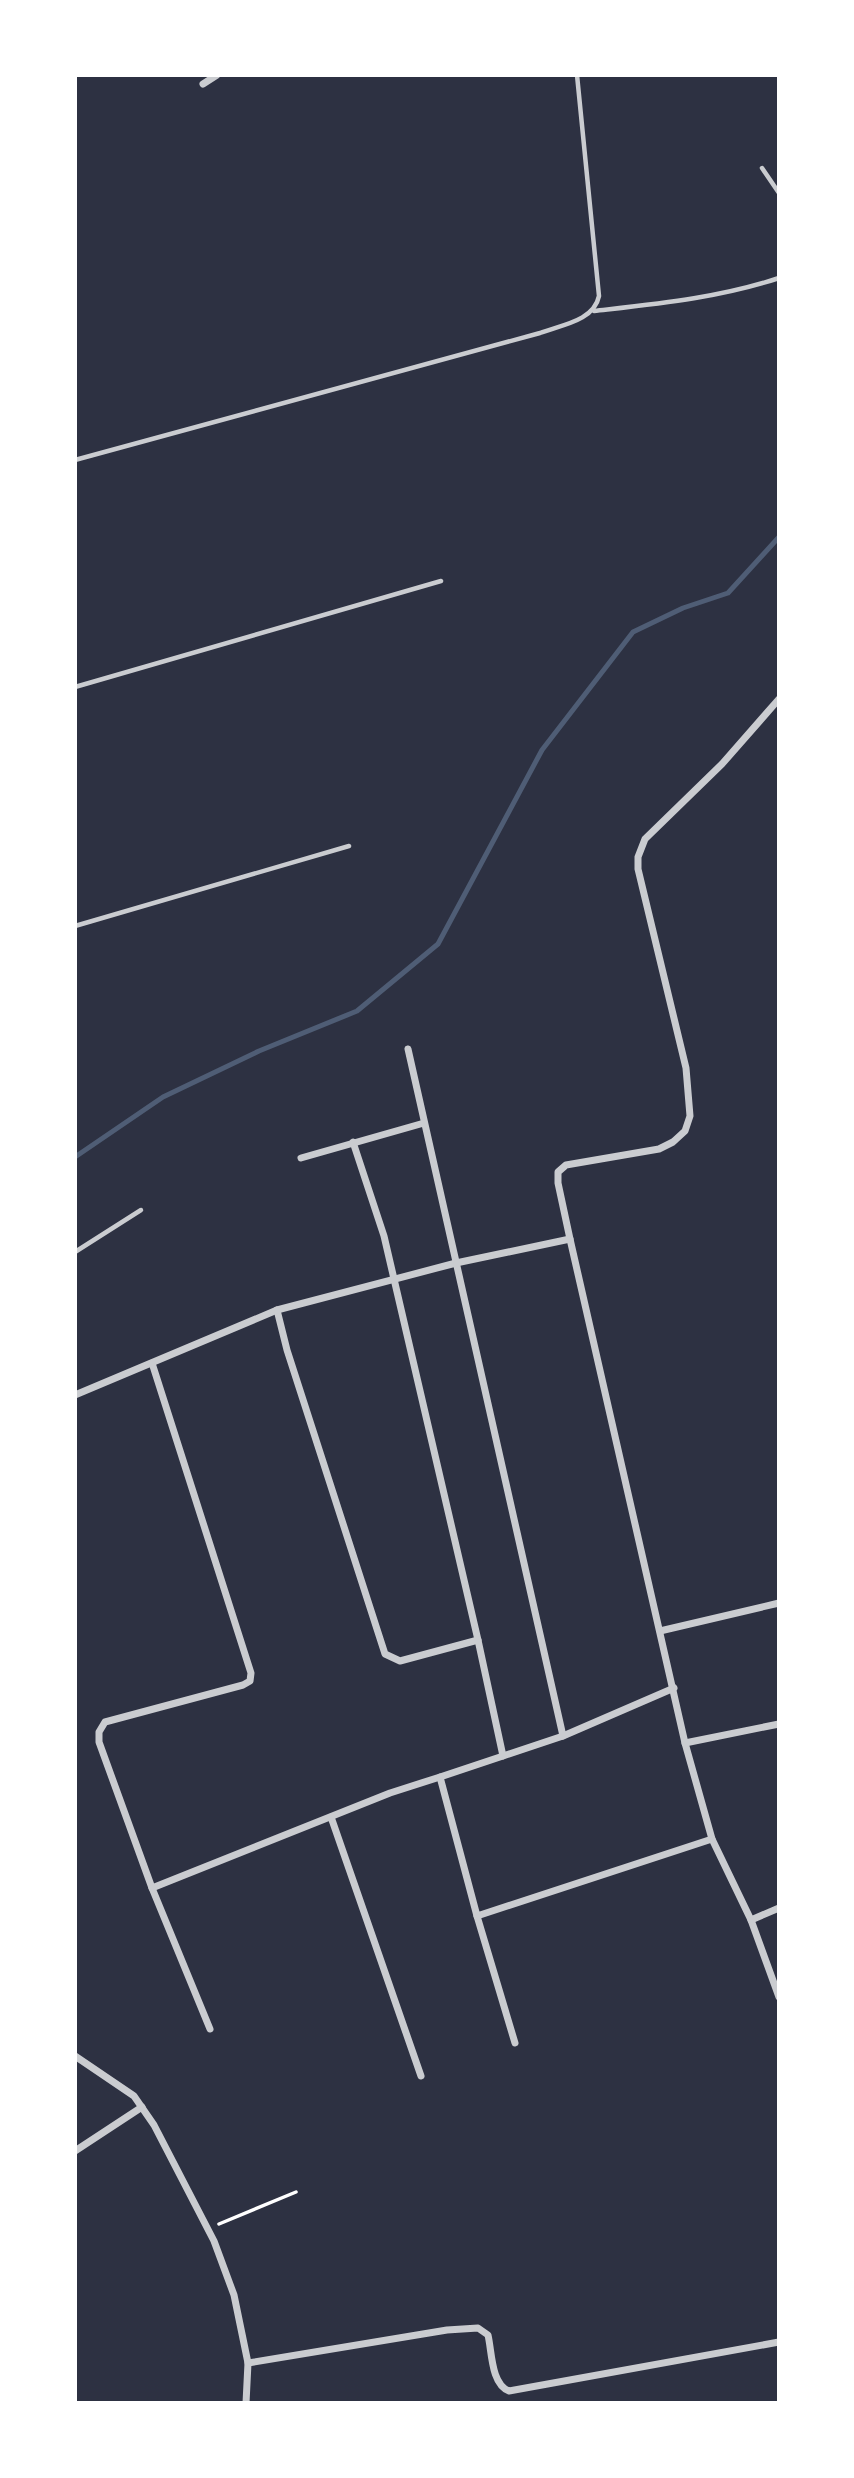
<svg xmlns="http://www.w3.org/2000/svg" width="854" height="2478" viewBox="0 0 854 2478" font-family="'Alegreya Sans',sans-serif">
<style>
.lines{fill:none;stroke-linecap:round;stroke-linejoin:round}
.stream{stroke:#4f5d75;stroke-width:5}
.path{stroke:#fff;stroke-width:3.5}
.service{stroke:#caccd0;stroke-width:4.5}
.minor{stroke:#caccd0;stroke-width:7}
</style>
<rect width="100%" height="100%" fill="#2d3142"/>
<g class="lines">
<path class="stream" d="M75,1157L163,1097L259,1051L357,1011L438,944L542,750L633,632L683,608L728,593L779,537"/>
<path class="path" d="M219,2224L296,2192"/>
<g class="service">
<path d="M762,168L779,193"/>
<path d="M594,311C656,304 719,298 779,278"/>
<path d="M75,460L540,333C561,325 594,321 599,296L577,75"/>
<path d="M75,687L441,581"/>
<path d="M75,926L349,846"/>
<path d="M75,1252L141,1210"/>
</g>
<g class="minor">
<path d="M203,84L217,75"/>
<path d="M779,699L722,764L645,839L638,857V869L686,1068L690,1116L685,1131L673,1142L659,1149L566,1165L558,1172V1183L570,1239L685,1743L712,1839L751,1920L779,1997"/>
<path d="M408,1049L563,1736L503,1756"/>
<path d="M353,1142L384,1236L478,1640L503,1756L440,1777L477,1916L712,1839"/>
<path d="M301,1158L424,1123"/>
<path d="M277,1310L287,1350L385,1654L400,1661L478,1640"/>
<path d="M152,1363L251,1673L250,1681L243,1685L105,1722L99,1732V1742L152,1888"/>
<path d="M75,1395L277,1310L456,1263L570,1239"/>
<path d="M660,1631L779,1603"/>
<path d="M563,1736L674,1688"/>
<path d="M685,1743L779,1724"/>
<path d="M331,1817L421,2076"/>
<path d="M477,1916L515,2043"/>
<path d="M751,1920L779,1908"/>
<path d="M210,2029L152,1888L390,1793L440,1777"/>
<path d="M75,2056L134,2096L154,2125L214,2241L234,2295L248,2363L246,2403"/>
<path d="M75,2151L142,2107"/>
<path d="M248,2363L447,2330L478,2328L488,2335C492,2352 491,2384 509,2391L779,2342"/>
</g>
</g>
<rect width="854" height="2478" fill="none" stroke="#ffffff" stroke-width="154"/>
</svg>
